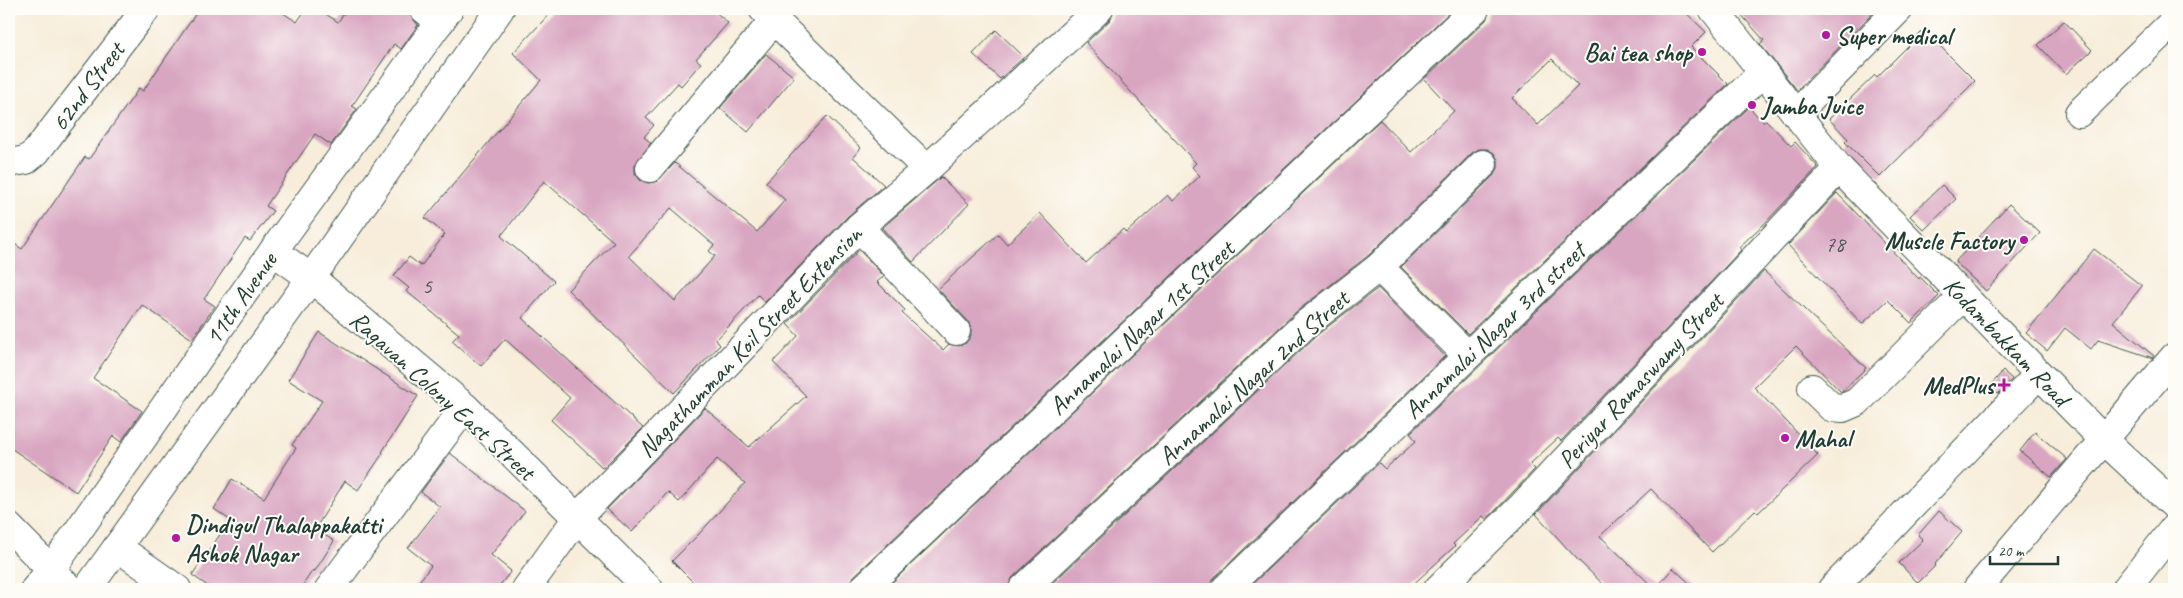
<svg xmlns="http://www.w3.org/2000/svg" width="2183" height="598" viewBox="0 0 2183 598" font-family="Caveat,sans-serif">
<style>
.building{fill:#d9a6c1;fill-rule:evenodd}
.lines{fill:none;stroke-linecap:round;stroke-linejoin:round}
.minor-casing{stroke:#3f574d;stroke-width:30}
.major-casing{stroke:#3f574d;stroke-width:30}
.minor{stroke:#fff;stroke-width:28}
.major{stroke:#fff;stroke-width:28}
.poi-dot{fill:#b5179e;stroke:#fdfcf7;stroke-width:2}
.labels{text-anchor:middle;stroke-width:4;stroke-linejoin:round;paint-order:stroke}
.number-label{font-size:22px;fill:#4e5757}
.poi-label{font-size:25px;font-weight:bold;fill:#1f3d34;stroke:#fdfcf7;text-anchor:start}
.street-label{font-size:25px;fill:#1f3d34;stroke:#fdfcf7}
</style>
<rect width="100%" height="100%" fill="#fdfcf7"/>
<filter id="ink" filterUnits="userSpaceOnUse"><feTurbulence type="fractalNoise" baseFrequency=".02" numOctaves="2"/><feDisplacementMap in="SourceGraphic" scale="10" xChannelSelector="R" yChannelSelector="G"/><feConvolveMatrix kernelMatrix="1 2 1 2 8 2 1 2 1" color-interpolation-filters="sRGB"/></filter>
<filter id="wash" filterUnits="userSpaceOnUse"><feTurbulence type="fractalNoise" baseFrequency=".0096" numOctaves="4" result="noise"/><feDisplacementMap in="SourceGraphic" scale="20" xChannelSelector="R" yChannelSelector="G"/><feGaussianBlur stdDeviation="1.12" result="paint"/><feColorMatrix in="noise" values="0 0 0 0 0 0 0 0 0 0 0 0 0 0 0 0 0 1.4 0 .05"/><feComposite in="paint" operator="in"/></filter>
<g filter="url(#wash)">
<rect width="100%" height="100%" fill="#f7edda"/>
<g id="blocks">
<g class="building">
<path d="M199,9H277L297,22L306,9H318L338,22L347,9H409L410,15L418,25L401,49L394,44L352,106L357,109L331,145L315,134L266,206L273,211L250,241L245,238L204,299L215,306L192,339L142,305L93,378L142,411L121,442L113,436L76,492L9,447V240L22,249L85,157L89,159L139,88L143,91Z"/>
<path d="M554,9H712L728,23L696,59L701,63L681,86L678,83L646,118L654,125L644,137L651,143L635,165V173L640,180L648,183L656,182L675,163L757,232L785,200L766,182L827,116L861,148L853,157L884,185L848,216L765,302L758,295L716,340L720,345L674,393L568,290L614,242L544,181L501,236L554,281L522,318L643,428L603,468L551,420L570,398L505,339L481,366L452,341L459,334L406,291L409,288L394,276L409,257L421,266L445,234L425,218L541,80L513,53ZM671,208L714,245L709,251L715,256L675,301L629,256Z"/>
<path d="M1114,9H1453L852,578L848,589H700L672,561L699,534L745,483L717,459L679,502L668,492L632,532L607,509L705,408L749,447L806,396L773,362L798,336L787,324L859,250L884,276L877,282L905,310L902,313L943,350L949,344L959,346L966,343L971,336V327L967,320L938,289L998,234L1007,244L1040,213L1086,263L1123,229L1126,233L1168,195L1173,201L1200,176L1192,167L1196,163L1086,43L1110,20Z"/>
<path d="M1490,9H1682L1706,32L1691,47L1728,84L1468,334L1401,267L1494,175L1498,168V160L1494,153L1487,149H1479L1472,153L1369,255L1296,312L1012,578L1008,589H885L1380,120L1411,152L1454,111L1424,79L1486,20ZM1552,59L1578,86L1538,125L1512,98Z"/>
<path d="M1736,9H1877L1797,90L1760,44L1764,40Z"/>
<path d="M2064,21L2092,50L2066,74L2038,45Z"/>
<path d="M996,30L1024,57L1000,79L973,54Z"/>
<path d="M1924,30L1975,81L1880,177L1845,142L1848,139L1829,119L1875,75L1877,77Z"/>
<path d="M766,54L794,77L748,132L720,108Z"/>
<path d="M1749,107L1763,122L1766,120L1791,146L1795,142L1818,167L1766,222L1739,247L1741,250L1561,441L1558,438L1530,464L1535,469L1493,513L1486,519L1483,516L1453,544L1455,546L1408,589H1247L1379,463L1385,469L1416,441L1410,433Z"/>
<path d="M941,177L969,204L913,262L882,228Z"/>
<path d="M1942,185L1956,199L1924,230L1910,216Z"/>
<path d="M1837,193L1919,279L1920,277L1939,296L1911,323L1888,300L1862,324L1788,245Z"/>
<path d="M2009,204L2040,233L1986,291L1955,262Z"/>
<path d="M2094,249L2142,286L2113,322L2154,356L2153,358L2098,340L2091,349L2065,328L2047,351L2026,333Z"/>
<path d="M1764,271L1866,368L1841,392L1796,346L1754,387L1818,455L1758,513L1755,510L1712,552L1651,489L1600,536L1655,589L1673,568L1696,589H1608L1575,557L1536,514Z"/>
<path d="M1378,288L1445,356L1214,578L1210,589H1046L1317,335Z"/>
<path d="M319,332L418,396L382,452L383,453L358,490L345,481L315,529L334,541L315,571L313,570L300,589H212L192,575L230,520L214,509L232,479L264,498L296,448L292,445L322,401L288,380Z"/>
<path d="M2003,371L2012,379L1998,394L1990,386Z"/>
<path d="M2035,432L2067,459L2051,477L2020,451Z"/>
<path d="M450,453L525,511L491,555L511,571L497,589H413L431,566L408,548L440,507L421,492Z"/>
<path d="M1939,511L1962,532L1935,564L1936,565L1918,583L1899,563L1923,540L1918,535Z"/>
</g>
</g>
</g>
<g filter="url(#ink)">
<use href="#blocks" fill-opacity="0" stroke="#3f574d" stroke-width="1"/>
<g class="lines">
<g class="minor-casing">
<g id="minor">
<path d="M424,9L440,22"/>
<path d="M763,9L927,169"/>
<path d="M2079,113L2174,21"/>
<path d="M1796,114L1899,9"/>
<path d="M9,163L26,160L36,152L146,9"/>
<path d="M650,168L774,20"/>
<path d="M859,227L956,331"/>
<path d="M273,251L311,278L465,407L649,589"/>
<path d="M1379,267L1467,355"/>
<path d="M1812,388L1831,407L1843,408L1857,402L1963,296"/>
<path d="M117,547L177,589"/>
<path d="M329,589L465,407"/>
<path d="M526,589L577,518L859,227L927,169L1099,9"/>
<path d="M863,589L1475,9"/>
<path d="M1023,589L1307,323L1379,267L1483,164"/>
<path d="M1225,589L1763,72"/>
<path d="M1438,589L1520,508L1839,168"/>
<path d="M1832,589L2039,374"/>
<path d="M1977,589L2174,357"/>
<path d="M2126,589L2174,528"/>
</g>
</g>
<g class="major-casing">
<g id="major">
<path d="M1713,9L1839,168L2039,374L2103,439L2174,505"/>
<path d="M9,527L70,589"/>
<path d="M35,589L51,570L273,251L449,9"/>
<path d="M87,589L311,278L500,9"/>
</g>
</g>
<use href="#minor" class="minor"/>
<use href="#major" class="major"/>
</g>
</g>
<g class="poi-dot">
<circle cx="1826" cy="35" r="5"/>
<circle cx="1702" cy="52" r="5"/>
<circle cx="1752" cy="105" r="5"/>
<circle cx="2024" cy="240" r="5"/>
<path d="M2001.5 377.5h5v5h5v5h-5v5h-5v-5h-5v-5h5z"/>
<circle cx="1785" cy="438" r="5"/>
<circle cx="176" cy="538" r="5"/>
</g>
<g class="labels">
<g class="number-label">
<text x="1835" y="251">78</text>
<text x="427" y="293">5</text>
</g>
<g class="poi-label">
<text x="1836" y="44">Super medical</text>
<text x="1692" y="61" text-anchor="end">Bai tea shop</text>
<text x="1762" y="114">Jamba Juice</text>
<text x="2014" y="249" text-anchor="end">Muscle Factory</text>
<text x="1994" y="394" text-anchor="end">MedPlus</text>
<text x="1795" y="447">Mahal</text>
<text x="186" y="533">Dindigul Thalappakatti<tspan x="186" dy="29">Ashok Nagar</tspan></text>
</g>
<g class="street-label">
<text transform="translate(87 86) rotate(-53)" y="9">62nd Street</text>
<text transform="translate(240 298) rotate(-55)" y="9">11th Avenue</text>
<text transform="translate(1141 327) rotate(-43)" y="9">Annamalai Nagar 1st Street</text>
<text transform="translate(1494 330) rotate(-44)" y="9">Annamalai Nagar 3rd street</text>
<text transform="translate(749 341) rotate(-46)" y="9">Nagathamman Koil Street Extension</text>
<text transform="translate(2007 341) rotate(46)" y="9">Kodambakkam Road</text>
<text transform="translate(1253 377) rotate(-42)" y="9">Annamalai Nagar 2nd Street</text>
<text transform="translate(1640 380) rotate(-47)" y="9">Periyar Ramaswamy Street</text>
<text transform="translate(443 395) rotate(42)" y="9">Ragavan Colony East Street</text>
</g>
</g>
<rect width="2183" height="598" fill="none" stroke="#fdfcf7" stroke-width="30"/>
<path d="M1990 556v8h68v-8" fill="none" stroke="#1f3d34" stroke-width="2.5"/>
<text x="1998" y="556" font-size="15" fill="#1f3d34" stroke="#fdfcf7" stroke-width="4" paint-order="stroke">20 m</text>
</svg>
